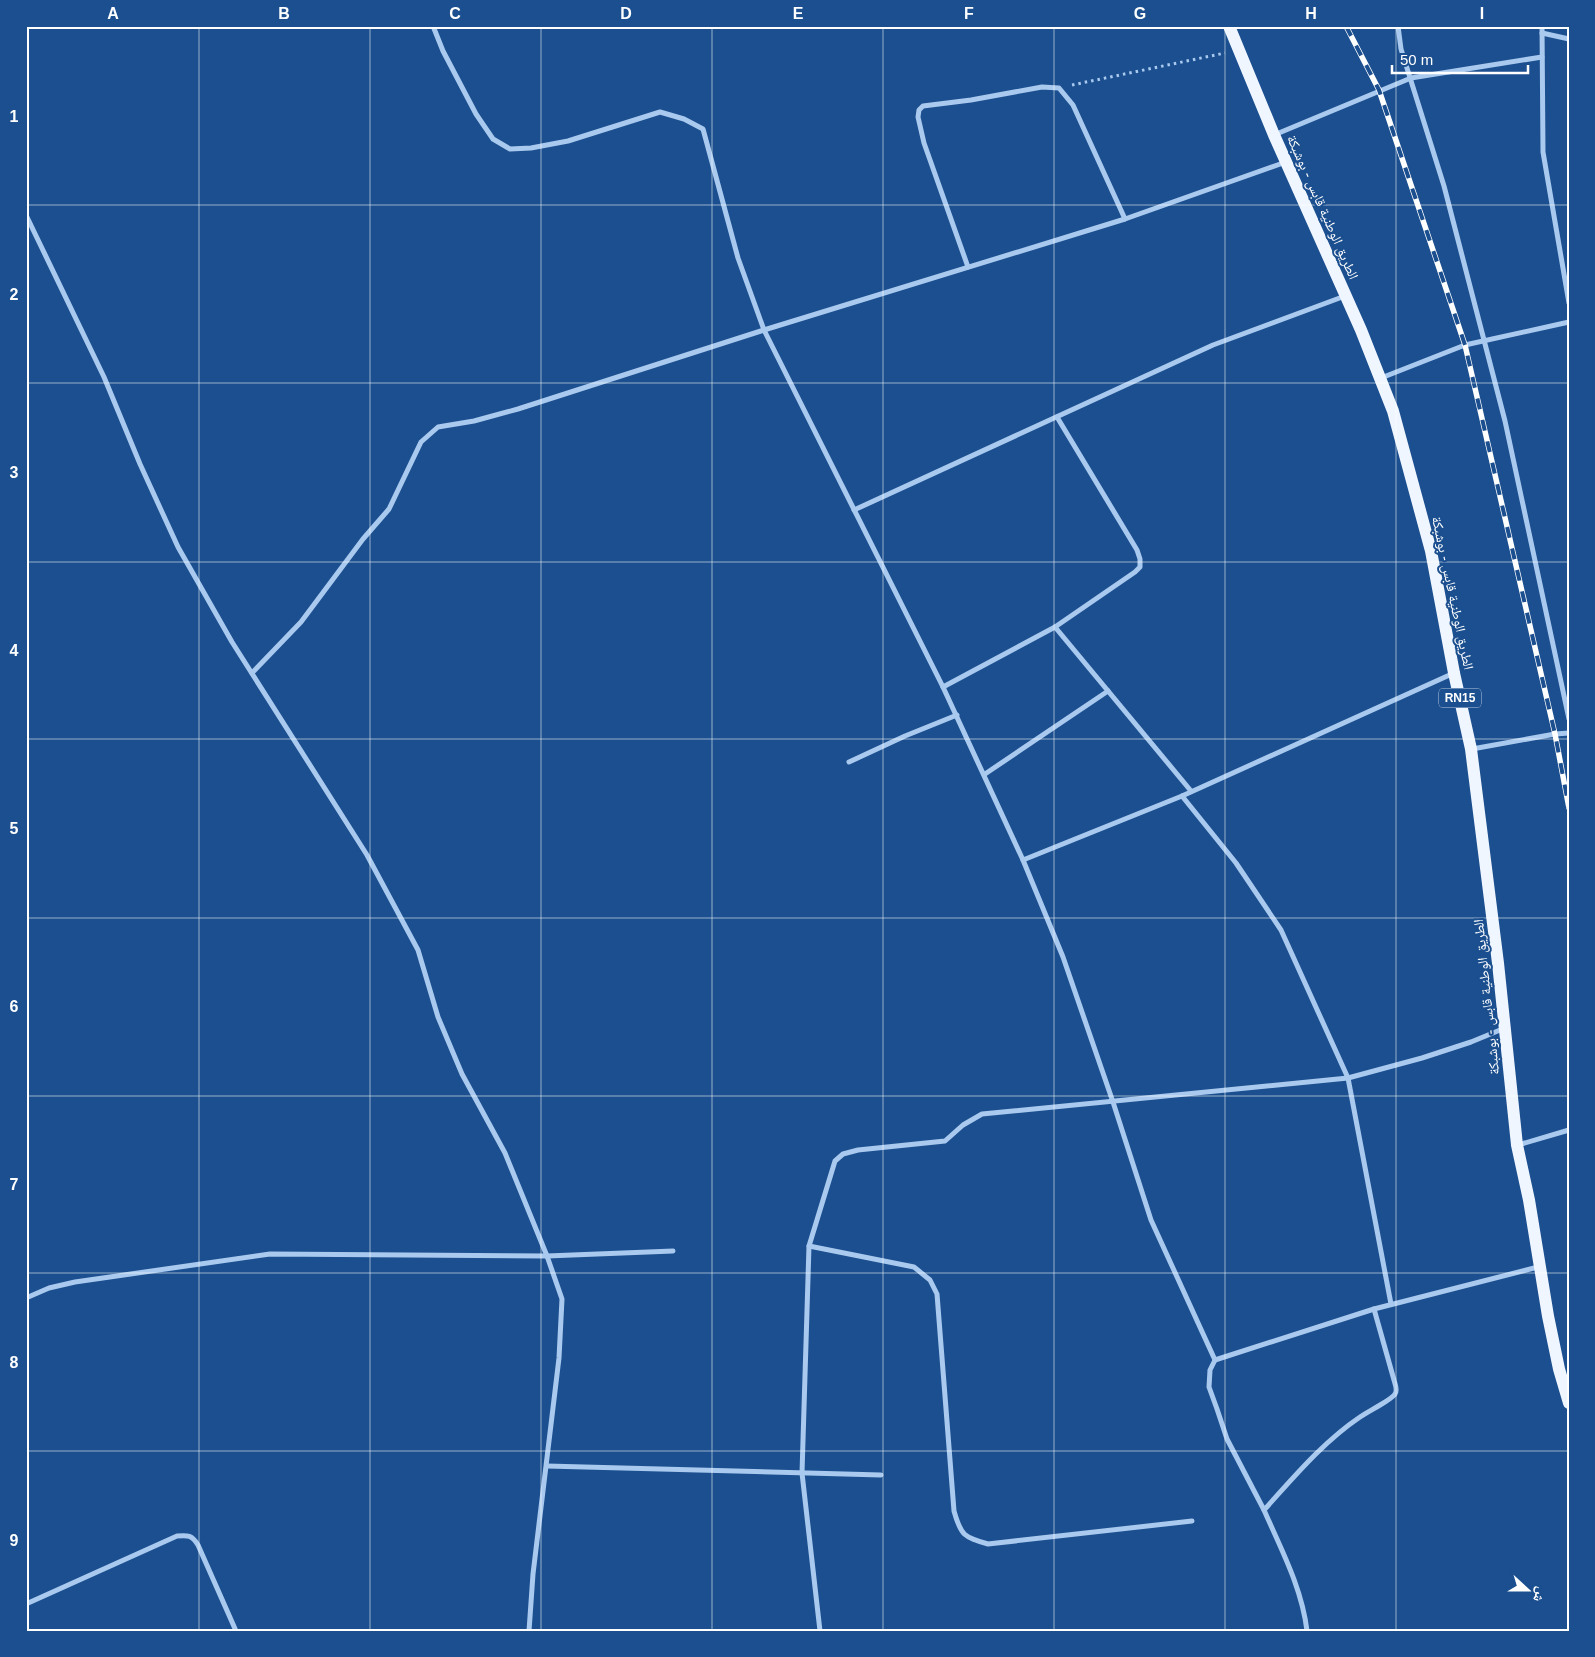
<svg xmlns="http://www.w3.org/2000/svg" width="1595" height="1657" viewBox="0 0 1595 1657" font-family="Arial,'Noto Naskh Arabic',sans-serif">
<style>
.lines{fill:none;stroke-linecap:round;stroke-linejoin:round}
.path{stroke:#a9c9ee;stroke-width:3;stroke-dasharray:2.5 4;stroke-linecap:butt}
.minor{stroke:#a9c9ee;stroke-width:5}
.primary{stroke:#f0f6ff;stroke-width:12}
.rail-casing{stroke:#fff;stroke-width:5.5}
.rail{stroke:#1b4f8f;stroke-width:4;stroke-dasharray:11;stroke-linecap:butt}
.grid{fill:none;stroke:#fff;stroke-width:1;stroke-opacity:0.55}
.labels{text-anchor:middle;stroke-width:4;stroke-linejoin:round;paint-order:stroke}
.shield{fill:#1b4f8f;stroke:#bbcadd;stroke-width:1}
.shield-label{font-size:12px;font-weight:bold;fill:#fff}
.street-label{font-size:14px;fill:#fff;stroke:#1b4f8f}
.neatline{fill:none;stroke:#fff;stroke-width:2}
.grid-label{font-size:16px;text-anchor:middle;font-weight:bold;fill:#fff}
</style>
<rect width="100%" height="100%" fill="#1b4f8f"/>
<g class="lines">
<path class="path" d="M1072,85L1225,53"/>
<g class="minor">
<path d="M433,26L443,51L476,114L493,139L510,149L531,148L568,141L660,112L684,119L703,129L738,258L764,330L943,687L1023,860L1063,957L1113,1102L1151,1220L1215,1360L1210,1370L1209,1387L1217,1409L1227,1439L1264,1510C1294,1477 1323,1442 1360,1417C1367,1412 1393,1399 1395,1394C1398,1390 1395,1384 1394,1380L1374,1309"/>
<path d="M1398,26L1401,49L1444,186L1505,421L1569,719"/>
<path d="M1542,26L1543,152L1569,303"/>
<path d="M1542,33L1569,39"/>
<path d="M1274,135L1411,78L1542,57"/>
<path d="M26,215L104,377L140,464L178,547L232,642L367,855L418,950L438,1017L462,1074L505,1153L547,1256L562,1299L559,1358L533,1574L529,1631"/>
<path d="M968,267L924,143L918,117L919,110L923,106L971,100L1042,87L1059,88L1073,105L1125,219"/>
<path d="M1381,378L1465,345L1569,322"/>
<path d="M854,510L1213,345L1345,296"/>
<path d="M1055,627L1191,791"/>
<path d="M252,673L301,622L363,539L389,509L421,442L438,427L474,421L518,409L764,330L1125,219L1286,162"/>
<path d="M943,687L1055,627L1135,572L1140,567V559L1137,550L1057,417"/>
<path d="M1472,749L1555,734L1569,733"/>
<path d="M849,762L905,736L957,715"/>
<path d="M985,774L1108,691"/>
<path d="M1182,796L1236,863L1281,930L1348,1078L1391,1304"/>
<path d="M1023,860L1182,796L1454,673"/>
<path d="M1518,1145L1569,1130"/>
<path d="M809,1246L914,1267L930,1280L937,1294L954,1511C961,1536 964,1537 988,1544L1192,1521"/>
<path d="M26,1298L49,1288L75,1282L270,1254L547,1256L673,1251"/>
<path d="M1215,1360L1374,1309L1538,1267"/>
<path d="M547,1466L881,1475"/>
<path d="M1264,1510C1281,1549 1302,1588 1307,1631"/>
<path d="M26,1604L177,1536C188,1535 192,1535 198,1545L236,1631"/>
<path d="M820,1631L802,1473L809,1246L835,1161L843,1154L858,1150L945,1141L963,1125L982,1114L1348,1078L1422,1058L1471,1042L1505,1028"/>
</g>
<path class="primary" d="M1229,26L1274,135L1361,330L1393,411L1431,551L1454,673L1471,749L1498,963L1517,1145L1529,1200L1548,1316L1559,1369L1569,1403"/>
<g class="rail-casing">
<path id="rail" d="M1346,26L1379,90L1465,345L1555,734L1569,808"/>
</g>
<use href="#rail" class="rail"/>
</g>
<path class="grid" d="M199,26V1631M370,26V1631M541,26V1631M712,26V1631M883,26V1631M1054,26V1631M1225,26V1631M1396,26V1631M26,205H1569M26,383H1569M26,562H1569M26,739H1569M26,918H1569M26,1096H1569M26,1273H1569M26,1451H1569"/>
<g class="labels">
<rect class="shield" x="1439" y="688.5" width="42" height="19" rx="4"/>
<g class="shield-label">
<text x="1460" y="702">RN15</text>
</g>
<g class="street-label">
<text transform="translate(1323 207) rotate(66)" y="5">الطريق الوطنية قابس - بوشبكة</text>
<text transform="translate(1453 593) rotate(78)" y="5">الطريق الوطنية قابس - بوشبكة</text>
<text transform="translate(1486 997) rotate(-96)" y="5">الطريق الوطنية قابس - بوشبكة</text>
</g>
</g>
<rect width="1595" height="1657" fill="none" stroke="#1b4f8f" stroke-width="55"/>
<g transform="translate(1528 1590) rotate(111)" stroke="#1b4f8f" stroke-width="4" paint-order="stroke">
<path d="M0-4L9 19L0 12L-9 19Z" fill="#ffffff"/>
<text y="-8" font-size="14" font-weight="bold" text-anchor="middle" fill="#ffffff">ش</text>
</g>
<path d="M1392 65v8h136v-8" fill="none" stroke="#ffffff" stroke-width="2.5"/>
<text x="1400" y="65" font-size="15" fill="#ffffff" stroke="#1b4f8f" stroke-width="4" paint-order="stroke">50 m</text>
<rect x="28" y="28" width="1540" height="1602" class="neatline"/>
<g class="grid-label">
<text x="113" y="19">A</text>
<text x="284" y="19">B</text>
<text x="455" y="19">C</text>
<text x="626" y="19">D</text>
<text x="798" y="19">E</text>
<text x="969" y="19">F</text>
<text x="1140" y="19">G</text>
<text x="1311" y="19">H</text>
<text x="1482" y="19">I</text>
<text x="14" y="122">1</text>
<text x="14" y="300">2</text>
<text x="14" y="478">3</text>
<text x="14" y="656">4</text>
<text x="14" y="834">5</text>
<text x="14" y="1012">6</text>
<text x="14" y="1190">7</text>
<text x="14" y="1368">8</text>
<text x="14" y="1546">9</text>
</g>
</svg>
